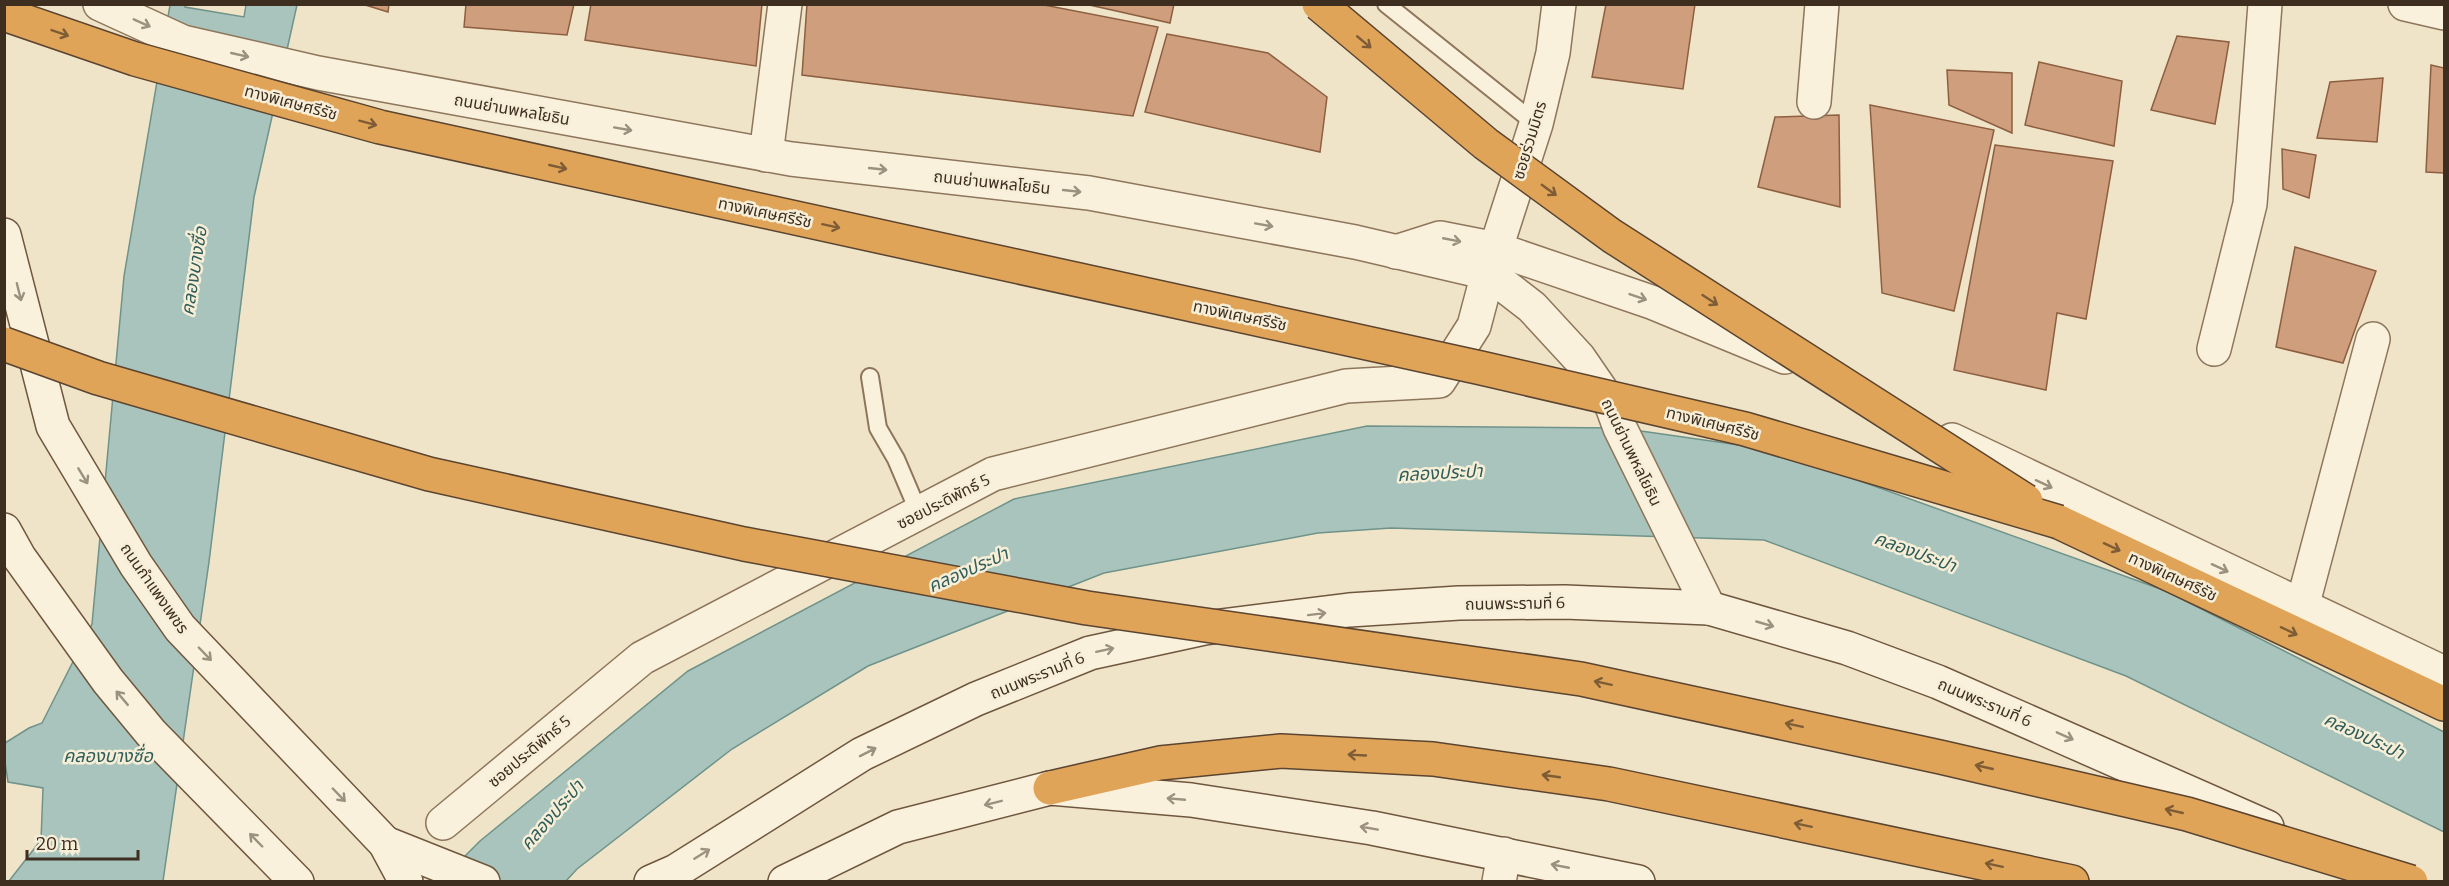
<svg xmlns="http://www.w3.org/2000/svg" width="2449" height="886" viewBox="0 0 2449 886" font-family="Bitter,'Noto Sans Thai',serif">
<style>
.water{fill:#a9c4bc;stroke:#6f938a;stroke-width:1.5}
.building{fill:#cf9f7d;stroke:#8d5f41;stroke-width:1.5}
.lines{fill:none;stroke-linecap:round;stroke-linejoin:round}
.service-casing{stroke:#8d765c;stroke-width:20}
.minor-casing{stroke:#8d765c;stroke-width:36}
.tertiary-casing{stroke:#8d765c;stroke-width:36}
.secondary-casing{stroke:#6f573f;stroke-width:36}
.motorway-casing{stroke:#5b4430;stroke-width:36}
.service{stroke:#faf1dc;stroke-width:16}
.minor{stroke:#faf1dc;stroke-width:33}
.tertiary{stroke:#faf1dc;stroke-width:33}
.secondary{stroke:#faf1dc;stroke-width:33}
.motorway{stroke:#e0a458;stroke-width:33}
.motorway-bridge-casing{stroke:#5b4430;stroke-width:36;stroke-linecap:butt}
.motorway-bridge{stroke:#e0a458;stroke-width:33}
.oneway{stroke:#9c907e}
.oneway2{stroke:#7e5d36}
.labels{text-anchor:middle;stroke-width:5;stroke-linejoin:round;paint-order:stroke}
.street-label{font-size:16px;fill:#3d2e20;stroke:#f7eed8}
.water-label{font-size:18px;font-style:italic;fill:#2f5d5a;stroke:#f7eed8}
</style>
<rect width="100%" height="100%" fill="#f0e4c8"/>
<g class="water">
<path d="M170,5H185V7L244,17L246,5H297L254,197L209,562L163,881H9L41,840L43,788L8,782L5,762V743L29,728L42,723L92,624L124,276Z"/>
<path d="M1367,426L1620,428L1774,450L2166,591L2444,732V832L2126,676L1764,540L1391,528L1318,533L1104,573L868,666L732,749L577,869L566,881L439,882L480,841L688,671L1014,499Z"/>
</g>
<g class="building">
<path d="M362,4H389L388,12Z"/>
<path d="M466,4H574L567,35L464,27Z"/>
<path d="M591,4H762L756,66L585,40Z"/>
<path d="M807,4H1039L1158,27L1133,116L802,75Z"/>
<path d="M1085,4H1174L1170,23Z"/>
<path d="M1606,4H1695L1683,89L1592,77Z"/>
<path d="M1167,34L1268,53L1327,97L1320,152L1145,112Z"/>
<path d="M2177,36L2229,42L2215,124L2151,110Z"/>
<path d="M2039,62L2122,81L2114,146L2025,125Z"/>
<path d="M2431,65L2444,68V173L2426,172Z"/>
<path d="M1947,70L2012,73V133L1949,105Z"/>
<path d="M2383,78L2377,142L2317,138L2330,82Z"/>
<path d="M1870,105L1994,130L1954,311L1882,293Z"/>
<path d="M1839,115L1840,207L1758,187L1775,117Z"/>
<path d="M1995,145L2113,161L2086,319L2057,313L2046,390L1954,370Z"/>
<path d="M2282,149L2316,155L2309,198L2283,189Z"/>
<path d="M2295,247L2376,271L2343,363L2276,347Z"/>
</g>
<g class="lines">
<g class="service-casing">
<g id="service">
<path d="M1386,4L1536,124"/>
<path d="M870,377L878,428L896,459L919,513"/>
</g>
</g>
<g class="minor-casing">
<g id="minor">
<path d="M2405,4L2444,13"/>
<path d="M1814,102L1822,4"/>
<path d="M766,155L785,4"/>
<path d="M1396,252L1440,238L1496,249L1654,303L1785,357"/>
<path d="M2214,349L2250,204L2265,4"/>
<path d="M1952,440L2444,673"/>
<path d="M2302,607L2373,339"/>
<path d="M443,823L642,658L993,474L1346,386L1439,381L1474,326L1488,273L1536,124L1553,53L1559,4"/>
<path d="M1499,882L1504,854"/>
</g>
</g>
<g class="tertiary-casing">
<path id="tertiary" d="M100,4L183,42L318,73L791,159L1089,193L1355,242L1488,273L1532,307L1579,358L1612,406L1620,428L1709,608"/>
</g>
<g class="secondary-casing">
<g id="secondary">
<path d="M4,235L53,426L136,565L180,628L385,843L406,882"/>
<path d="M4,530L19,557L108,681L151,733L297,882"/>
<path d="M385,843L483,882"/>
<path d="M651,882L676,871L862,754L976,699L1090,653L1205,628L1349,610L1459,603L1565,602L1709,608L1847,648L1938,682L2267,827"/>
<path d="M785,882L898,827L1050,788L1191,800L1372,828L1638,882"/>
</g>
</g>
<g class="motorway-casing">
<g id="motorway">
<path d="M2059,522L2444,704"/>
<path d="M1050,788L1160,763L1281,751L1433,759L1609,784L2072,882"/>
</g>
</g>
<use href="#service" class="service"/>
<use href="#minor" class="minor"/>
<use href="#tertiary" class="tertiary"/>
<use href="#secondary" class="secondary"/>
<use href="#motorway" class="motorway"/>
<g class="motorway-bridge-casing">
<g id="motorway-bridge">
<path d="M1319,4L1486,144L1612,236L2026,501"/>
<path d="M4,14L135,59L380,127L1481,368L1745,429L2059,522"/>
<path d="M4,344L98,378L429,474L744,544L1087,608L1581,679L1940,757L2187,814L2411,882"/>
</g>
</g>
<use href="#motorway-bridge" class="motorway-bridge"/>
</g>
<defs><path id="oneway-shaft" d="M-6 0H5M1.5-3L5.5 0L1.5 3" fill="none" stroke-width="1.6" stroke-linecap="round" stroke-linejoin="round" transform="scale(1.5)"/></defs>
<g class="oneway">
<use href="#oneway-shaft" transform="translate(142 23) rotate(24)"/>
<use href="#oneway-shaft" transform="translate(240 55) rotate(13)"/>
<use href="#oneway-shaft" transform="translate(623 129) rotate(10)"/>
<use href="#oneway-shaft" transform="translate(878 169) rotate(6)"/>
<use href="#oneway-shaft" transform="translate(1072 191) rotate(6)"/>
<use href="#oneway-shaft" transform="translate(1264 225) rotate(10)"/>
<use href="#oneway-shaft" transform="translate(1452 240) rotate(11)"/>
<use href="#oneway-shaft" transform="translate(19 292) rotate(76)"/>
<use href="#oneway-shaft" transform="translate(1638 297) rotate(19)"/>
<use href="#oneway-shaft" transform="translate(83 476) rotate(59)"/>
<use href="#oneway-shaft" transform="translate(2044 484) rotate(25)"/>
<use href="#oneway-shaft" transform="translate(2220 568) rotate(25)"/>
<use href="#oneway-shaft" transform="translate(1317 614) rotate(-7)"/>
<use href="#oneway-shaft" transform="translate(1765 624) rotate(16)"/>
<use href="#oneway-shaft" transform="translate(1105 650) rotate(-12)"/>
<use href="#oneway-shaft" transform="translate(205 654) rotate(46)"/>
<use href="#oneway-shaft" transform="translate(122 698) rotate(-130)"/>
<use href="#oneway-shaft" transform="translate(2065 736) rotate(24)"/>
<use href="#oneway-shaft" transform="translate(868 752) rotate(-27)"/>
<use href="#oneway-shaft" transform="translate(339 795) rotate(46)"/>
<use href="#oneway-shaft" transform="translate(1176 799) rotate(-175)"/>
<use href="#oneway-shaft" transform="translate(993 803) rotate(166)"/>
<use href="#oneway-shaft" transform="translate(1369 828) rotate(-170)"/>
<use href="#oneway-shaft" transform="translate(256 840) rotate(-134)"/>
<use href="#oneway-shaft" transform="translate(702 854) rotate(-32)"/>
<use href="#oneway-shaft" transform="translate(1560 866) rotate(-169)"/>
</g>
<g class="oneway2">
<use href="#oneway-shaft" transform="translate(60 33) rotate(19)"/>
<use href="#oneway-shaft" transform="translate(1364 42) rotate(40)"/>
<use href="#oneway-shaft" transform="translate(368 123) rotate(15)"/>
<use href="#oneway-shaft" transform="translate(558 167) rotate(13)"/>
<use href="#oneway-shaft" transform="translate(1549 190) rotate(36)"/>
<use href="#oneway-shaft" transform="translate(831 226) rotate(12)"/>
<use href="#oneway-shaft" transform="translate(1710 300) rotate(33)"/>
<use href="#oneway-shaft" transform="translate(2112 547) rotate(25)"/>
<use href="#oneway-shaft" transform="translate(2289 631) rotate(25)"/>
<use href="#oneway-shaft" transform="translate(1603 683) rotate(-168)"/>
<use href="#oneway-shaft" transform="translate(1794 725) rotate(-168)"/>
<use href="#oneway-shaft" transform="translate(1357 755) rotate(-177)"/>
<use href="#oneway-shaft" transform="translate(1984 767) rotate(-167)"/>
<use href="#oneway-shaft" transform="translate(1551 776) rotate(-172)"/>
<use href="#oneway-shaft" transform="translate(2174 811) rotate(-167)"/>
<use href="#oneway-shaft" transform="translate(1803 825) rotate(-168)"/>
<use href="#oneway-shaft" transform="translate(1994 865) rotate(-168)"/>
</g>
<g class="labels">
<g class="street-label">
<text transform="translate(291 102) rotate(15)" y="6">ทางพิเศษศรีรัช</text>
<text transform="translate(512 109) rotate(10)" y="6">ถนนย่านพหลโยธิน</text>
<text transform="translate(1529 140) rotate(-73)" y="6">ซอยร่วมมิตร</text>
<text transform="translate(992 182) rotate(6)" y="6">ถนนย่านพหลโยธิน</text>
<text transform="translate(765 212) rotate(12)" y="6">ทางพิเศษศรีรัช</text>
<text transform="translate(1240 315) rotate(12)" y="6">ทางพิเศษศรีรัช</text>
<text transform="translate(1713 423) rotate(14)" y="6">ทางพิเศษศรีรัช</text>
<text transform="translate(1632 452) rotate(64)" y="6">ถนนย่านพหลโยธิน</text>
<text transform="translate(943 501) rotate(-27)" y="6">ซอยประดิพัทธ์ 5</text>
<text transform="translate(2173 576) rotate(25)" y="6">ทางพิเศษศรีรัช</text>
<text transform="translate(155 588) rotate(55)" y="6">ถนนกำแพงเพชร</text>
<text transform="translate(1515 603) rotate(-1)" y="6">ถนนพระรามที่ 6</text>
<text transform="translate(1037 675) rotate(-22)" y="6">ถนนพระรามที่ 6</text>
<text transform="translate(1985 702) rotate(23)" y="6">ถนนพระรามที่ 6</text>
<text transform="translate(529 751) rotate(-40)" y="6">ซอยประดิพัทธ์ 5</text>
</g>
<g class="water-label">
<text transform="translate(194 271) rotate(-81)" y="6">คลองบางซื่อ</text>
<text transform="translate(1440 473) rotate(-3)" y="6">คลองประปา</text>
<text transform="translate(1915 552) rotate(20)" y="6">คลองประปา</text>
<text transform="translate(968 570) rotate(-24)" y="6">คลองประปา</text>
<text transform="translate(2364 736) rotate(25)" y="6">คลองประปา</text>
<text x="108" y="762">คลองบางซื่อ</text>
<text transform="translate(552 815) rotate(-49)" y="6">คลองประปา</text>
</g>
</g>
<rect width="2449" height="886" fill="none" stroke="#3d2e20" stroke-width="12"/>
<path d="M27 850v9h111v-9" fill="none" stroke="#3d2e20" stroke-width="3"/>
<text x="36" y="850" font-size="18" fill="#3d2e20" stroke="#f7eed8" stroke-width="4.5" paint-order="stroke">20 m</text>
</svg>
